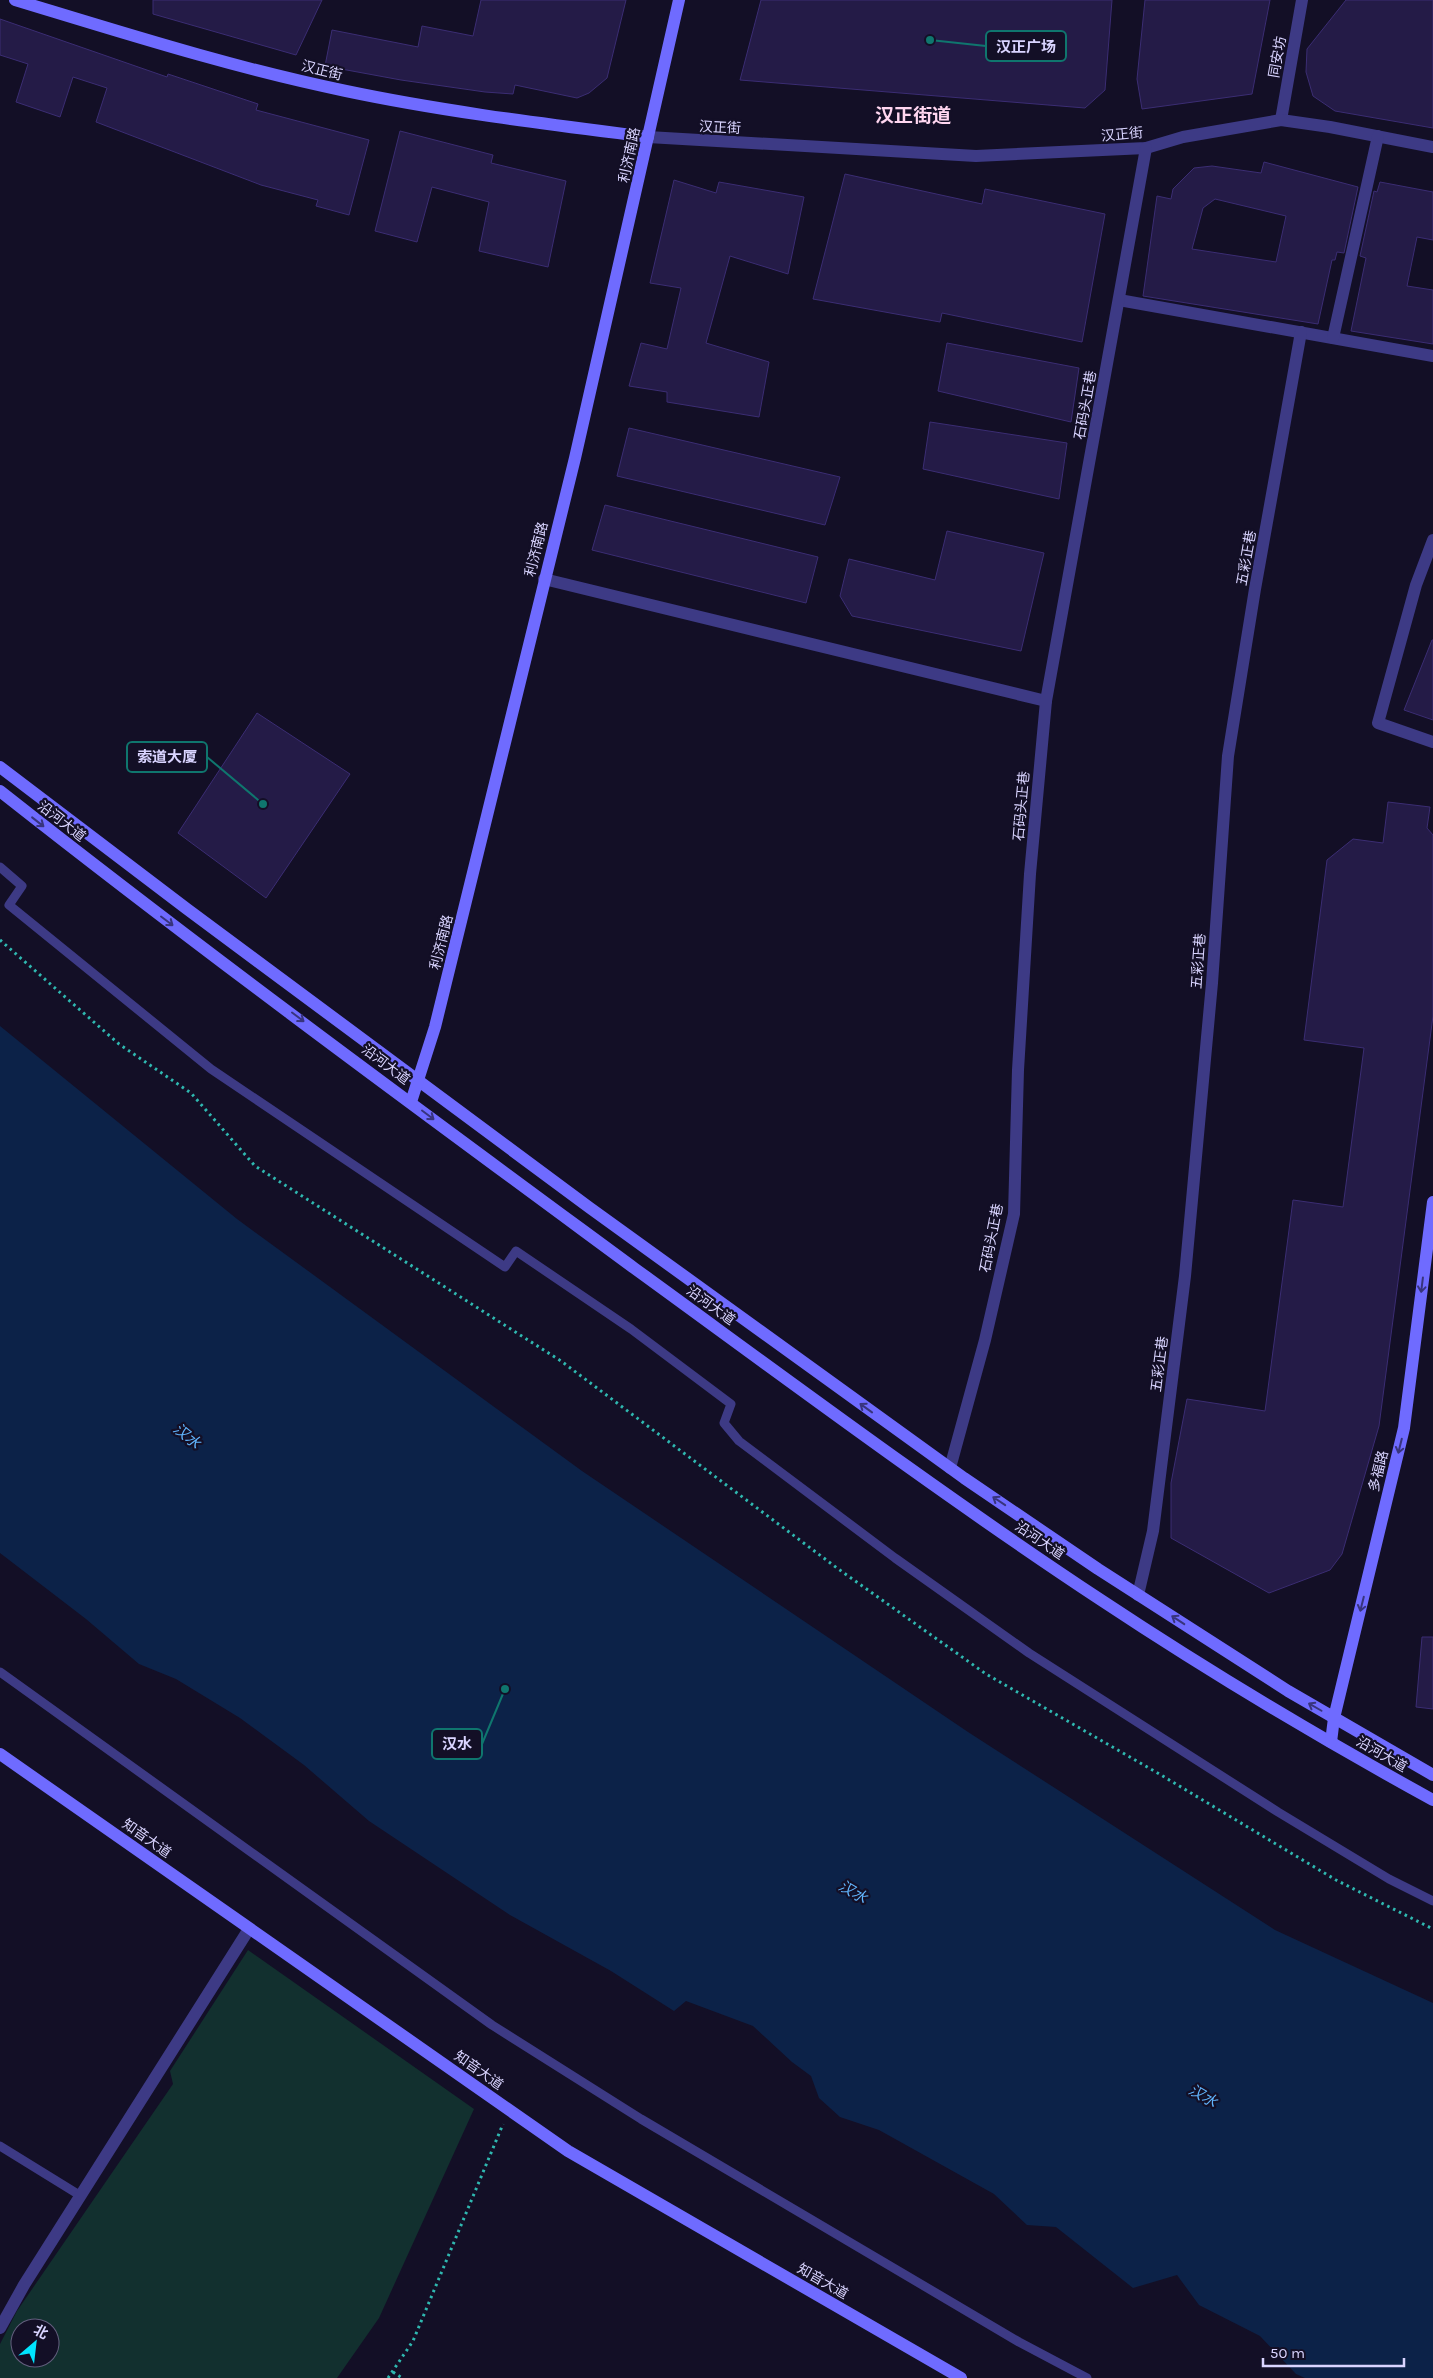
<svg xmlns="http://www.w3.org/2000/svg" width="1433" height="2378" viewBox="0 0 1433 2378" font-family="Karla,'Noto Sans SC',sans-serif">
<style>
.green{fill:#12302f;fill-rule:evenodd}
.water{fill:#0c2248}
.building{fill:#241b47;stroke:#3b2d73;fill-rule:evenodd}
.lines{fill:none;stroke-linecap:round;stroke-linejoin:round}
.path{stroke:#2fb8b0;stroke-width:3;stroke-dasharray:2.5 4;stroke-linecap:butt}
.lane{stroke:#3d3a85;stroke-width:9}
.street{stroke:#3d3a85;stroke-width:12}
.secondary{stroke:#6f6bff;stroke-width:12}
.oneway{stroke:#38347d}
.labels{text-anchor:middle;stroke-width:4.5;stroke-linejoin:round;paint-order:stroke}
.street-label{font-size:14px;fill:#d9d4ff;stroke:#130f26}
.water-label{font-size:15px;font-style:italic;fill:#62b6ff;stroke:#130f26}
.district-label{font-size:19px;font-weight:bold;fill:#ffd6f0;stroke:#130f26}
.leader{fill:none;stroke:#0f766e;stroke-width:2}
.callout-dot{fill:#0f766e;stroke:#130f26;stroke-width:2}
.callout{fill:#130f26;stroke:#0f766e;stroke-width:2}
.callout-label{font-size:15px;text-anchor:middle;font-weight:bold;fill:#d9d4ff}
</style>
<rect width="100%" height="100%" fill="#130f26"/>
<path class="green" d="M248,1950L474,2109L379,2318L337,2378H0V2344L17,2311L173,2084L170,2071ZM20,2328H50V2358H20Z"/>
<path class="water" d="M0,1026L237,1219L582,1471L968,1732L1275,1930L1433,2003V2378H1305L1296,2374L1260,2336L1199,2305L1177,2275L1133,2288L1056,2227L1027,2225L994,2194L879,2130L840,2117L819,2098L811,2076L792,2062L753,2026L686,2001L674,2011L611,1971L510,1915L369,1821L304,1765L240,1718L176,1679L139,1664L86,1619L0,1553Z"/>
<g class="building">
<path d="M153,0H322L296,55L153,14Z"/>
<path d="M481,0H626L607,78L589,93L577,98L515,85L513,94L485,92L401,80L325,66L332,30L418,47L422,26L473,36Z"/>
<path d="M761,0H1112L1105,90L1085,108L740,80Z"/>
<path d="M1145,0H1270L1252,94L1142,109L1137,79Z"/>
<path d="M1346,0H1433V128L1335,111L1313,96L1306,72L1307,49Z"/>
<path d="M0,19L167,77L168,74L258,104L256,110L369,140L349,215L316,206L318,200L261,185L96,122L107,88L73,77L60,117L16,102L28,64L0,55Z"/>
<path d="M400,131L493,155L491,163L566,181L548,267L479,251L489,202L432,187L417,242L375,231Z"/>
<path d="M1264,162L1358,187L1344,253L1337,252L1335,260H1332L1318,324L1143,296L1157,196L1171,199L1173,189L1194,168L1212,166L1261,173ZM1215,199L1286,216L1276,262L1192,249L1203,208Z"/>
<path d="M845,174L982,204L985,189L1105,214L1082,342L942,313L940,322L813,299Z"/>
<path d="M674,180L716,193L719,182L804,197L788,274L730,256L706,343L769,362L759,417L667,402V392L629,386L641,343L667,349L681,288L650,283Z"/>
<path d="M1380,182L1433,192V240L1417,237L1407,286L1433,290V344L1351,331L1366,258L1360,256L1374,191L1377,192Z"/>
<path d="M947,343L1079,368L1071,422L938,391Z"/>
<path d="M930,422L1067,443L1059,499L923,469Z"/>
<path d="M629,428L840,477L825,525L617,476Z"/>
<path d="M605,505L818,557L806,603L592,550Z"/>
<path d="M947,531L1044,553L1021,651L852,616L840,596L849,559L935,580Z"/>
<path d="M1432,640H1433V720L1404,710Z"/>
<path d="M257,713L350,774L266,898L178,833Z"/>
<path d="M1388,802L1430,807L1427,828L1433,835V1016L1379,1426L1342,1554L1330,1570L1269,1593L1171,1538V1483L1187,1399L1265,1411L1293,1200L1343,1207L1364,1048L1304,1040L1327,860L1353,839L1383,843Z"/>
<path d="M1422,1637H1433V1709L1416,1707Z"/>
</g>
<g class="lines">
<g class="path">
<path d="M0,940L119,1044L191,1093L255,1166L561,1361L837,1568L986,1674L1156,1772L1336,1880L1433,1929"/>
<path d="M393,2372L402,2378"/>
<path d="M388,2378L413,2341L503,2124"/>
</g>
<g class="lane">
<path d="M0,867L22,886L9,905L211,1069L505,1267L516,1251L631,1329L731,1404L724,1423L739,1441L895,1558L1029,1653L1278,1812L1389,1879L1433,1901"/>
<path d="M0,1672L492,2025L641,2119L1019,2342L1087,2378"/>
<path d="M0,2146L81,2196"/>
</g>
<g class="street">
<path d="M1281,120L1302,0"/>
<path d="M648,137L976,156L1146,148L1183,137L1281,120L1330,127L1433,147"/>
<path d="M1119,300L1433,356"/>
<path d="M1333,338L1378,136"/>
<path d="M1433,540L1416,585L1378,723L1433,742"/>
<path d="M544,579L1046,701"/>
<path d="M950,1468L985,1340L1014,1214L1018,1070L1030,874L1046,701L1146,148"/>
<path d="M1138,1595L1153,1531L1185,1276L1212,983L1228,756L1255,589L1301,332"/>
<path d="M0,2328L24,2285L249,1929"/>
</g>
<g class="secondary">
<path d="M15,0C124,33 234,68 346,91C446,112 547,124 648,137"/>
<path d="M0,767L187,909L590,1208L964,1478L1098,1569L1288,1691L1433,1775"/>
<path d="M0,791C208,955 421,1111 634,1268C788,1380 942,1495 1101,1600C1208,1671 1320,1738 1433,1800"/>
<path d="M411,1102L435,1027L575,458L679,0"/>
<path d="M1331,1742L1334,1718L1404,1428L1433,1202"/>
<path d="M0,1754L568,2151L961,2378"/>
</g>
</g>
<defs><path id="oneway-shaft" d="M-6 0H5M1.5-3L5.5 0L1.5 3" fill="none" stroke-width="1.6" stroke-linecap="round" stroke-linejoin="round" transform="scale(1.25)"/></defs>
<g class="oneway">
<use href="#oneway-shaft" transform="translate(38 822) rotate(38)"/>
<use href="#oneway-shaft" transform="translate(167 921) rotate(37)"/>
<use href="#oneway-shaft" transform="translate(298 1017) rotate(37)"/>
<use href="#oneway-shaft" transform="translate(428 1115) rotate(37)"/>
<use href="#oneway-shaft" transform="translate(1422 1285) rotate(97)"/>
<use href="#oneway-shaft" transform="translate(866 1408) rotate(-144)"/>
<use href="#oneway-shaft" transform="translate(1400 1446) rotate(104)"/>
<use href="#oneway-shaft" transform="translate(999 1501) rotate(-146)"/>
<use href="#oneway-shaft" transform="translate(1362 1604) rotate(104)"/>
<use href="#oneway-shaft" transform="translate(1178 1620) rotate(-147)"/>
<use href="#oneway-shaft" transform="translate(1315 1707) rotate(-150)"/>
</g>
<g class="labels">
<g class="street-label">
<text transform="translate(1277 57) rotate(-80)" y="5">同安坊</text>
<text transform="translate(322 70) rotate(14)" y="5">汉正街</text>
<text transform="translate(720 127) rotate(3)" y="5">汉正街</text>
<text transform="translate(1122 134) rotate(-5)" y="5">汉正街</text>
<text transform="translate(629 155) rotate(-78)" y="5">利济南路</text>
<text transform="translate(1085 405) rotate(-80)" y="5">石码头正巷</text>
<text transform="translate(536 549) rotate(-76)" y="5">利济南路</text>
<text transform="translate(1246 558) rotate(-80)" y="5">五彩正巷</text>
<text transform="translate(1021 806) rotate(-85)" y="5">石码头正巷</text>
<text transform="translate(62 821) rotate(38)" y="5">沿河大道</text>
<text transform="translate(441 942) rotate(-76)" y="5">利济南路</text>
<text transform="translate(1198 961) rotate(-86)" y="5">五彩正巷</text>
<text transform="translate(386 1064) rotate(37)" y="5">沿河大道</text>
<text transform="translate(991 1238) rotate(-79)" y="5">石码头正巷</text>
<text transform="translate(711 1305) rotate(36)" y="5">沿河大道</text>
<text transform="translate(1159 1364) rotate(-83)" y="5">五彩正巷</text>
<text transform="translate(1378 1471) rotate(-76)" y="5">多福路</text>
<text transform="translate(1040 1540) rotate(34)" y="5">沿河大道</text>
<text transform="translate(1382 1754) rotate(30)" y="5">沿河大道</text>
<text transform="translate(147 1838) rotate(35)" y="5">知音大道</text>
<text transform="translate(479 2070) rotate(35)" y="5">知音大道</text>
<text transform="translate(823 2281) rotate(30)" y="5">知音大道</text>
</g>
<g class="water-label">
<text transform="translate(187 1436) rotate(39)" y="5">汉水</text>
<text transform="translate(853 1892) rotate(30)" y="5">汉水</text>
<text transform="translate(1203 2096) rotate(30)" y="5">汉水</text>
</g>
<g class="district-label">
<text x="913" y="122">汉正街道</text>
</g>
</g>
<path class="leader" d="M930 40L986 46M263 804L207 757M505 1689L482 1744"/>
<g class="callout-dot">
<circle cx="930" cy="40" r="5"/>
<circle cx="263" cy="804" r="5"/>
<circle cx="505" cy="1689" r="5"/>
</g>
<g class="callout">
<rect x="986" y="31" width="80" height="30" rx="5"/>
<rect x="127" y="742" width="80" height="30" rx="5"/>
<rect x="432" y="1729" width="50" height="30" rx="5"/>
</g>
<g class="callout-label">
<text x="1026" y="52">汉正广场</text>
<text x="167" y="762">索道大厦</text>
<text x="457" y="1749">汉水</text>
</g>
<g transform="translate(35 2343) rotate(28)"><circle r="24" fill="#130f26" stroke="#625e7d"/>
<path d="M0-4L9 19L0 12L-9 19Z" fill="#00e5ff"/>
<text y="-8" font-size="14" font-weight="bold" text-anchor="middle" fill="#d9d4ff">北</text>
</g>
<path d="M1263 2358v8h141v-8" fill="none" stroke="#d9d4ff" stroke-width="2.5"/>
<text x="1270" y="2358" font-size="15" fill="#d9d4ff" stroke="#130f26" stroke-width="4" paint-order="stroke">50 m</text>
</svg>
